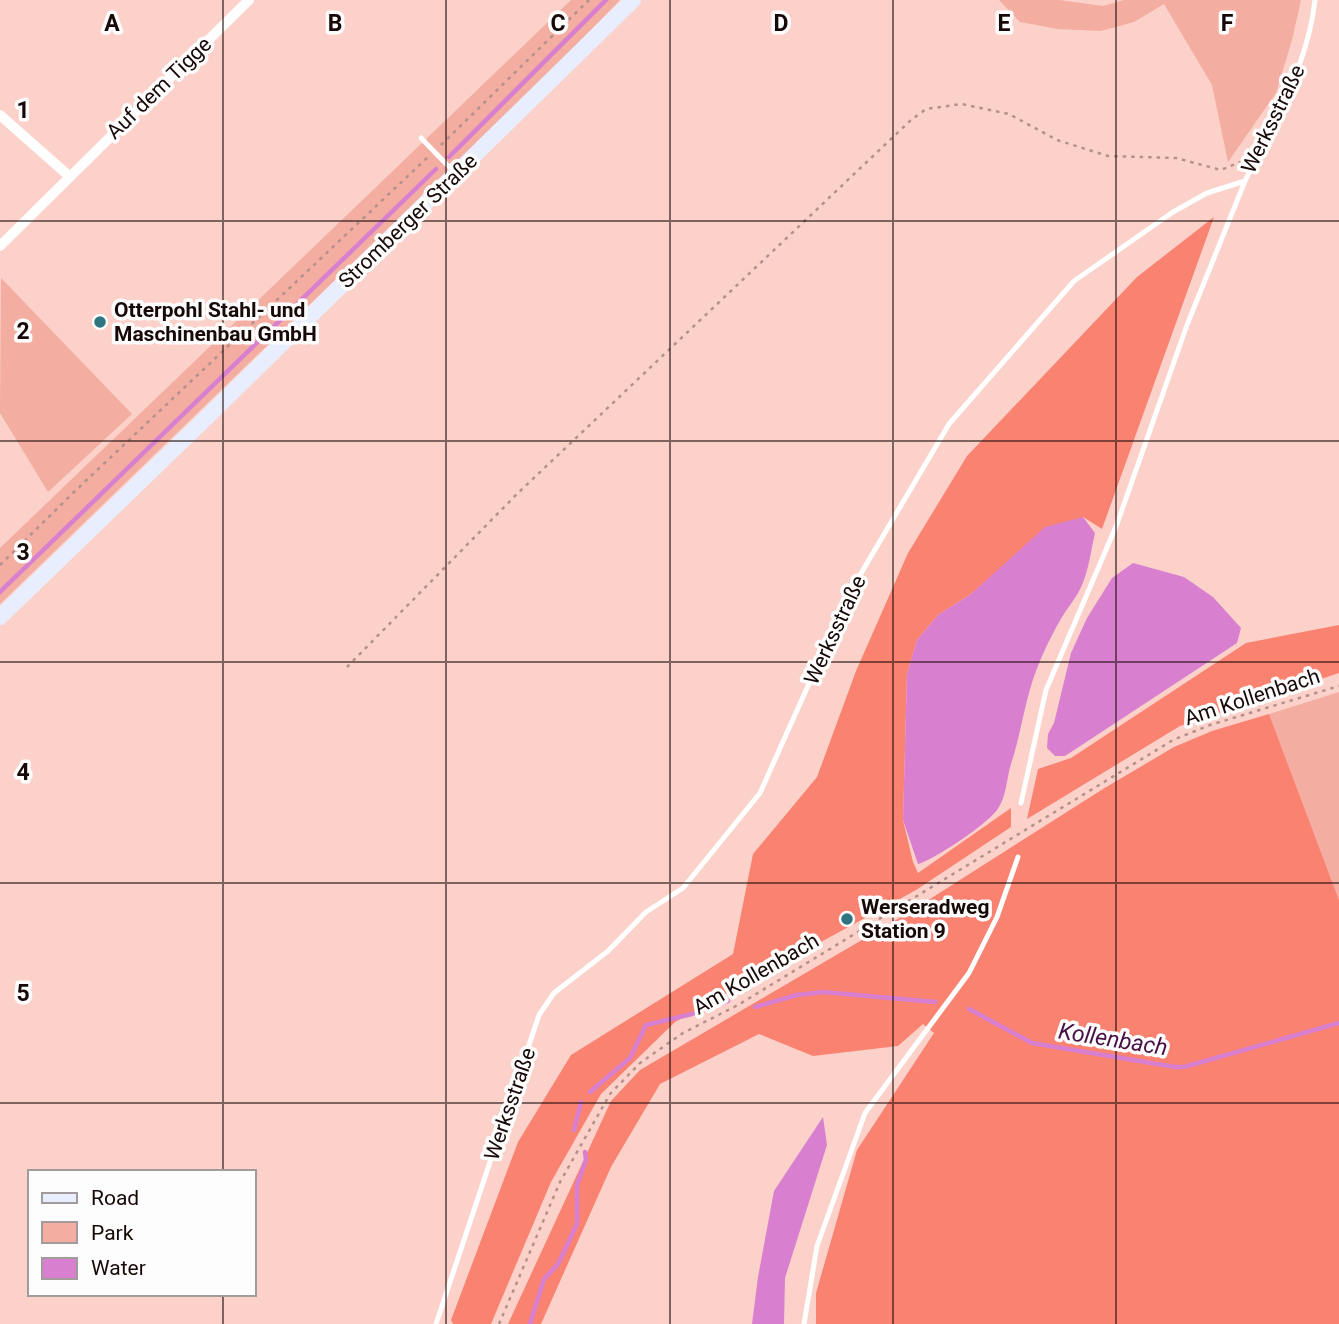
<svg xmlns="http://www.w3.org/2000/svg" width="1339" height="1324" viewBox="0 0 1339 1324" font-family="Roboto,sans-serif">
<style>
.green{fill:#f3ada1}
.forest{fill:#fa8270}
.water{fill:#d87fd0}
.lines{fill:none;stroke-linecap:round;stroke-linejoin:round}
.stream{stroke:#d87fd0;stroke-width:4.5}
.path{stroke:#b4928c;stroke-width:2.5;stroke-dasharray:3.5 5;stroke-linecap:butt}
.service{stroke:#fff;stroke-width:5}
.minor{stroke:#fff;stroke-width:10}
.secondary{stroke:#e9eefe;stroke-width:16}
.grid{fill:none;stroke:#170907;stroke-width:2;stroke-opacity:0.55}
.poi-dot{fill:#2e7581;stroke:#fdfdfd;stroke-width:2.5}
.labels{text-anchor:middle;stroke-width:7;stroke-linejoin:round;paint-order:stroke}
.street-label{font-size:21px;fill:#170907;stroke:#fdfdfd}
.poi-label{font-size:21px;font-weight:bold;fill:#170907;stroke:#fdfdfd;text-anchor:start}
.water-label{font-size:23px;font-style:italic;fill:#481145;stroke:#fdfdfd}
.grid-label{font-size:23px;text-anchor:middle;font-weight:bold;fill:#170907;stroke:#fdfdfd;stroke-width:7;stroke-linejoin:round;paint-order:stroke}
</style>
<rect width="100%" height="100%" fill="#fcd1c9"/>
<g class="green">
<path d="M571,0H620L551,71L0,604V548Z"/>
<path d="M999,0H1059L1103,6L1124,0H1301L1292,40L1276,93L1228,162L1212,85L1164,4L1134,22L1101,31L1058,29L1020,22Z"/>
<path d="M1,278L132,414L48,492L0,413Z"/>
<path d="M1339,692V900L1269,714Z"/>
</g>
<g class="forest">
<path d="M1214,217L1102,529L1083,517L995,573L971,594L938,615L917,640L907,674L903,820L913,862L918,873L1011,808V827L916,890L675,1022L601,1094L551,1182L491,1324H453L451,1320L518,1142L571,1055L733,954L753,854L817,777L856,671L908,553L967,456L1137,277Z"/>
<path d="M1339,625V673L1180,726L1027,819L1038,769L1071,758L1246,643Z"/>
<path d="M1269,714L1339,900V1324H816V1293L857,1150L934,1033L923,1024L898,1046L813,1056L759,1034L660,1084L611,1167L541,1324H508L611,1101L640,1070L908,913L1103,789L1174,747L1212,731Z"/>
</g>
<g class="water">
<path d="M1083,517L1095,533C1091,550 1089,569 1082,585C1077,597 1068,607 1062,617C1052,634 1043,652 1036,671C1025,700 1021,734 1011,764C1006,780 1007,796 997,810C987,824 934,860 918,864L903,820L907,674L917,640L938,615L971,594L1045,527Z"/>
<path d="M1133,563L1184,577L1213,597L1241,628L1237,643L1065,756H1055L1047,748L1048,734L1054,723L1071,653L1087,618L1112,578Z"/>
<path d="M823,1117L827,1145L785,1278L784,1324H752L758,1277L774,1191Z"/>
</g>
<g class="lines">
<g class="stream">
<path d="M449,157L606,0"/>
<path d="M0,592L436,169"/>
<path d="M755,1007L797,995L823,992L935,1002"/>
<path d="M969,1009L1032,1043L1175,1067H1184L1339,1023"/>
<path d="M590,1092L630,1058L646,1025L692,1014L728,1001"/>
<path d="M574,1130L581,1102"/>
<path d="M530,1324L544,1279L558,1264L577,1224V1185L586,1160L585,1152"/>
</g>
<g class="path">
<path d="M441,145L589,0"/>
<path d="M0,565L74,492L428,157"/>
<path d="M347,667L517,494L911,120L926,109L962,104L1009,114L1057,140L1108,156L1176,158L1221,170L1245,160"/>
<path d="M499,1324L560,1182L610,1094L640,1063L683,1033L738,1005L1173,740L1210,725L1339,686"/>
</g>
<g class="service">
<path d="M421,138L454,172"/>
<path d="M1021,803L1046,690L1117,524L1187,325L1245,181"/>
<path d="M436,1324L539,1015L554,993L608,951L646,912L683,888L760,793L850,592L949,424L1074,281L1173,212L1207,193L1245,181C1273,122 1308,66 1315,0"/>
<path d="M804,1324L817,1246L865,1113L969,973L997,917L1018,857"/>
</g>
<g class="minor">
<path d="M0,115L69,176"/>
<path d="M0,246L249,0"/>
</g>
<path class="secondary" d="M0,617L207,417L633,0"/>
</g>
<path class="grid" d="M223,0V1172M446,0V1324M670,0V1324M893,0V1324M1116,0V1324M0,221H1339M0,441H1339M0,662H1339M0,883H1339M0,1103H1339M223,1294V1324"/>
<g class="poi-dot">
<circle cx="100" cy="322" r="7"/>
<circle cx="847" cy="919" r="7"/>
</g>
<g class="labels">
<g class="street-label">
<text transform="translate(159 88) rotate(-44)" y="7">Auf dem Tigge</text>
<text transform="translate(1273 119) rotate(-64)" y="7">Werksstraße</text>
<text transform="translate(408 221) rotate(-44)" y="7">Stromberger Straße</text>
<text transform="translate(835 630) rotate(-65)" y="7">Werksstraße</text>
<text transform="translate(1252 697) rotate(-18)" y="7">Am Kollenbach</text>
<text transform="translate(756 974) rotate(-30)" y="7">Am Kollenbach</text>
<text transform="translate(510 1104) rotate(-71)" y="7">Werksstraße</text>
</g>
<g class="poi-label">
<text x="114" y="317">Otterpohl Stahl- und<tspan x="114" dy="24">Maschinenbau GmbH</tspan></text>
<text x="861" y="914">Werseradweg<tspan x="861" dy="24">Station 9</tspan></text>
</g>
<g class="water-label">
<text transform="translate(1113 1039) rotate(9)" y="8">Kollenbach</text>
</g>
</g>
<g class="grid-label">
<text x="112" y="31">A</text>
<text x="335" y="31">B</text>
<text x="558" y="31">C</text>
<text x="781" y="31">D</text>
<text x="1004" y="31">E</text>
<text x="1227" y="31">F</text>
<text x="23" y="118">1</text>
<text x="23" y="339">2</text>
<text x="23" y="560">3</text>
<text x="23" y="780">4</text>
<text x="23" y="1001">5</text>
</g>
<rect x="28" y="1170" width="228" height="126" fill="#fdfdfd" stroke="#a19b9b" stroke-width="2"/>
<rect x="42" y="1193" width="35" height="10" fill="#e9eefe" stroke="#a19b9b" stroke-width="2"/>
<text x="91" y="1205" font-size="21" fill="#170907">Road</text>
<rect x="42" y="1222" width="35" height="21" fill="#f3ada1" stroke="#a19b9b" stroke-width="2"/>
<text x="91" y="1240" font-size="21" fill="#170907">Park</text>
<rect x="42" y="1258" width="35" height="21" fill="#d87fd0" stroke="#a19b9b" stroke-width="2"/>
<text x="91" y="1275" font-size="21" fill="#170907">Water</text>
</svg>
